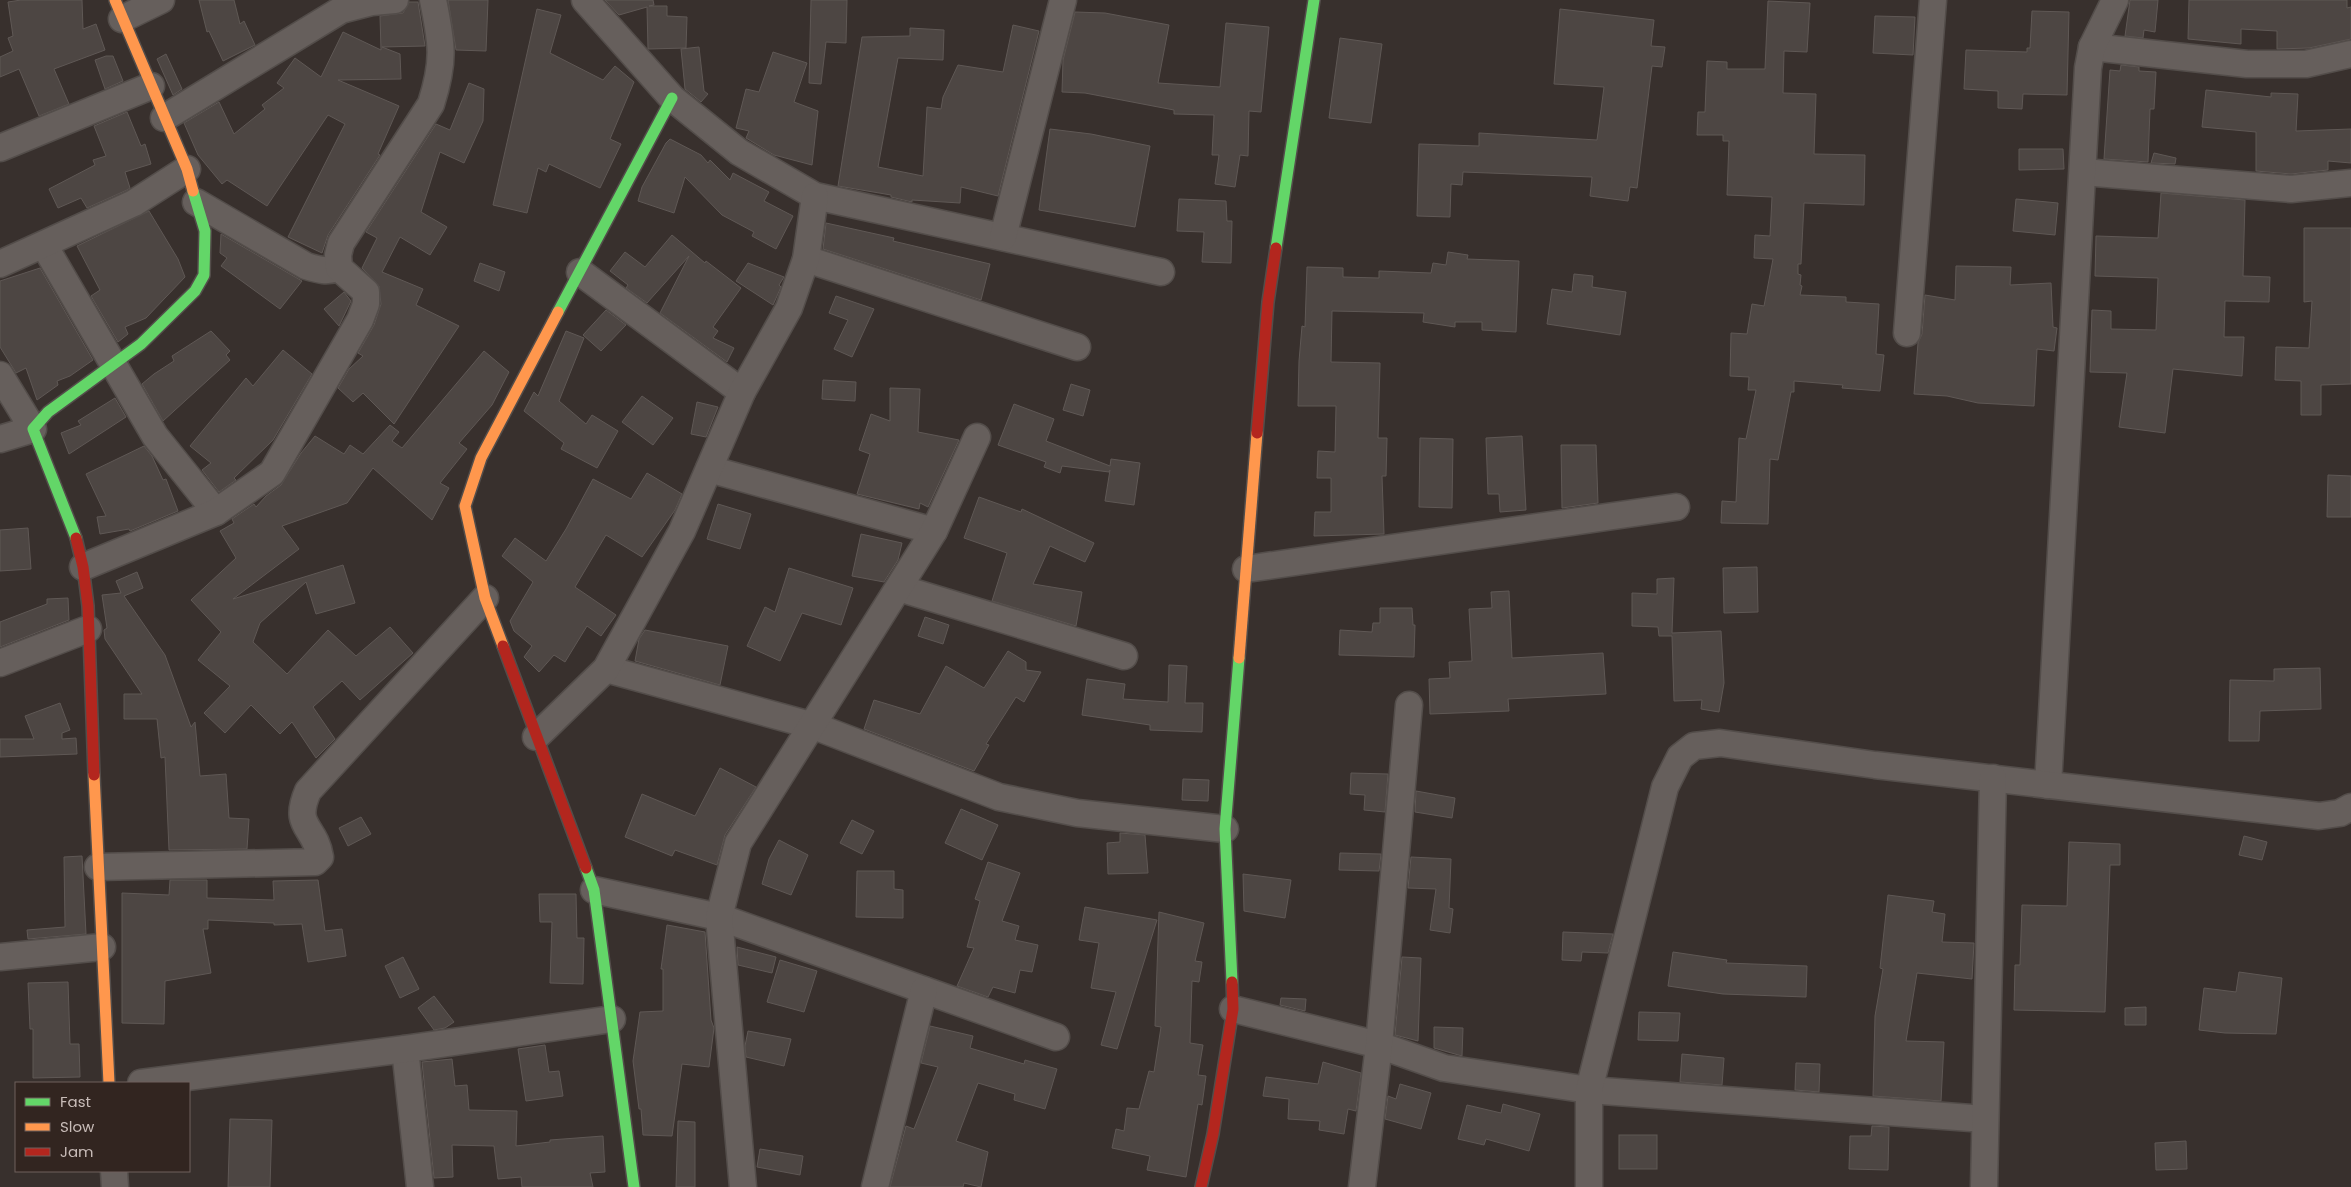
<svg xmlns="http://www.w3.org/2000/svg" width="2351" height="1187" viewBox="0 0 2351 1187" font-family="Poppins,sans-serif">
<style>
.building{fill:#4d4643;stroke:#5f5855}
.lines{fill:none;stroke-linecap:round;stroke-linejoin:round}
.street-casing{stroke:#534d4a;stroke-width:29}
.fast-casing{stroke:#534d4a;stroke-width:14}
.slow-casing{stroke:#534d4a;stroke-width:14}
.jam-casing{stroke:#534d4a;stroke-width:14}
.street{stroke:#665f5c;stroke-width:26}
.fast{stroke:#63d668;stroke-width:11}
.slow{stroke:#ff974d;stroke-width:11}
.jam{stroke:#b3261e;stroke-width:11}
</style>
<rect width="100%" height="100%" fill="#38302d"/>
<g class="building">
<path d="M21,0H82L83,29L96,24L105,50L54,69L69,104L39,116L19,69L0,77V57L13,51L8,38L13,36L8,2Z"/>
<path d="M199,0H234L240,24L244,21L255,45L223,61L209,31L207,32Z"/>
<path d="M448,0H488L486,51L456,50Z"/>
<path d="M605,0H653L654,5L649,6H667V16L687,17L686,48L648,49L647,7L619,15Z"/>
<path d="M811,0H847L846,43L826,42L821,84L809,83Z"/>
<path d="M2130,0H2158L2155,32L2144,30L2143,38L2125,36Z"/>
<path d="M2189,0H2347V8L2351,7V39L2309,48L2277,49V31L2241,29V44L2188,39Z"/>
<path d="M1768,1L1810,3L1807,52L1784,51L1783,93L1816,94L1814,154L1865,155L1864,205L1804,203L1801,264H1798V274L1801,275L1800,285L1802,286L1800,295L1846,297V302L1879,304L1876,354L1884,355L1880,391L1842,388L1843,385L1794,381V392H1791L1778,460L1770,459L1768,524L1721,523L1722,501L1736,502L1739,438L1746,439L1756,390H1748L1749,377L1730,376L1731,333L1747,334L1752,304L1764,306L1773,259L1754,258L1755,235L1770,236L1772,197L1727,195L1729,141H1723V135H1697L1698,112H1705L1707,61L1727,62V69H1765Z"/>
<path d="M409,2H418L425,46L382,47L400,54L401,79L338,80L399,106L378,154L380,155L328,235L322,253L288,237L345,124L328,115L267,206L227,180L222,184L198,155L184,123L219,102L234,134L265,109L262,105L284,88L277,83L295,58L321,77L343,32L381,50L380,16L403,13Z"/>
<path d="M537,9L561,15L550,53L603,80L615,66L634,82L610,139L621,144L600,188L549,164L546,172L538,168L527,213L493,205Z"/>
<path d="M1560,9L1654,20L1651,46L1665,47L1662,67L1652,66L1637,188L1630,187L1628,201L1590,196L1592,177L1463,172L1462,185L1451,184L1450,217L1417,216L1419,144L1479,146V133L1597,140L1604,87L1554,84Z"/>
<path d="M2032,11L2069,12L2067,95L2023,94L2022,109L1998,108V91L1964,89L1966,50L2027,52V48H2030Z"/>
<path d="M1075,12L1105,13L1169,25L1158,83L1220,87L1226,23L1269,27L1261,112L1249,111L1248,156L1240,155L1235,187L1215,184L1219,155H1212L1214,115L1174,114V110L1085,93L1062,92L1063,60Z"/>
<path d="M1875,16L1915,17L1913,55L1873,53Z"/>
<path d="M1013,25L1039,31L998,196L961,187L960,203L912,200V202L891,197V195L838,186L862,37L910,36V28L944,30L943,60L898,58L878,167L923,176L927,107L941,109L943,97L958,65L1003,72Z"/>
<path d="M1340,38L1382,44L1371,123L1329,118Z"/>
<path d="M699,47L704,91L708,94L701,102L685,89L681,49Z"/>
<path d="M773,52L807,63L794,102L818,111L812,165L774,155L746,138L749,131L736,128L746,89L759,92Z"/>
<path d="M166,54L182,89L173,95L157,59Z"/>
<path d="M106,56H113L123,81L105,89L95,60Z"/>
<path d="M2121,65L2139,67V71L2156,72L2154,109H2150L2148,162L2104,159L2110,70L2120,71Z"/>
<path d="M469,83L484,89L483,121L464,163L440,152L421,212L447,227L430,255L400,237L382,272L423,289L416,305L459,326L394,424L363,393L353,402L338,388L349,369L363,356L358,353L374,325L381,304L379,286L362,268L377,238L366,232L436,124L450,130Z"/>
<path d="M2206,90L2271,97V93L2298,94L2296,131L2351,129V163L2328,161V170L2291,174L2256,171V132L2202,127Z"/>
<path d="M127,112L141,146L145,144L151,164L125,172L130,188L127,190L87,208L81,198L58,208L49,189L95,165L93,160L106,156L94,126Z"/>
<path d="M1050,129L1091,134L1150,146L1135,227L1039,210Z"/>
<path d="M670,139L701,155L708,163L710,160L730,180L733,173L769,192L764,201L793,216L776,249L752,236L754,232L722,215L685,177L674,213L638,201L642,187L666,143Z"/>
<path d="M2019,149H2063L2064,169L2019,170Z"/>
<path d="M2154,153L2176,158L2175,164L2151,163Z"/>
<path d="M2161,193L2245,200L2243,276L2270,277L2269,302L2225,301L2224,337H2244L2242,376L2173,369L2165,433L2119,427L2127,373L2090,372L2092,310L2111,311V329L2156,330L2158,278L2095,276L2096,236L2158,238Z"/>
<path d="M1179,199L1226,201L1227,221H1232L1231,263L1202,262L1204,232L1177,231Z"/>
<path d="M2016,199L2058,203L2055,235L2013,231Z"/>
<path d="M149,211L178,259L185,277L146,318L125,327L128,334L118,342L91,296L100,290L77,246Z"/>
<path d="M826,223L894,238L893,241L990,264L981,300L823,249Z"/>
<path d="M2304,228H2351V384L2321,385V415H2301V381L2275,380L2276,347L2309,348L2312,301L2304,302Z"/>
<path d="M221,234L302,281L280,309L221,266L227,258L220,253Z"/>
<path d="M672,235L705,263L706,261L741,288L713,327L718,331L713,338L734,348L727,362L660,313L689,256L647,303L626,288L628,285L610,271L625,252L645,267Z"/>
<path d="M1448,252L1468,255L1467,259L1519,261L1516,332L1482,330V322H1455V327L1423,322L1424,313L1332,311L1331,362L1380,363L1378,438H1387L1386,476H1382L1384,534L1314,536L1315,512H1331V478H1317L1318,451L1335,452L1336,406H1298L1299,361L1302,326L1305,327L1307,267L1343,268V277L1379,278V271L1431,273L1433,263L1446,265Z"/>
<path d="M480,263L505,272L499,291L474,281Z"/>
<path d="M748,263L784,277L779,285L781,287L773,305L736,281Z"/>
<path d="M1956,266L2011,267L2010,285L2051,283L2053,327L2057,328L2054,351L2037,349L2034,406L1978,403L1947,396L1914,394L1918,343L1922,334L1925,295L1955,300Z"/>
<path d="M40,268L93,360L70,376L57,381L58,385L37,400L26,368L16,373L0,347V281Z"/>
<path d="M1574,274L1593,276L1592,287L1626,292L1620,335L1547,324L1552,289L1572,292Z"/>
<path d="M344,292L351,301L339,326L324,309Z"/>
<path d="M836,296L874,309L852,357L834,349L848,320L829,313Z"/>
<path d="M606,310L626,325L601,351L583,335Z"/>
<path d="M211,331L230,351L226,355L230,360L163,421L142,384L154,374L174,361L172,356Z"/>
<path d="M566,331L584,338L559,401L586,424L592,415L618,431L597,468L561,449L564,443L524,411L534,392L538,396Z"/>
<path d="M283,350L312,374L273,440L234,478L236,480L219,492L202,470L211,463L190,446L246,378L253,386Z"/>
<path d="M484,351L509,372L492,405L459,443L467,449L440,483L449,488L432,520L373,468L347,503L282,526L299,549L233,599L343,565L355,603L316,614L306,582L260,623L253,642L287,674L328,630L356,656L390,627L413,653L360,700L342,681L313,707L335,739L316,758L292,722L280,734L251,705L225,733L204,713L230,686L198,660L221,632L191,600L236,558L220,531L234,523L232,519L254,504L256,507L266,496L281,485L301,453L315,436L344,454L350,445L363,454L390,425L399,432L392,441L402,448Z"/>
<path d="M823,380L856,382L855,401L822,399Z"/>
<path d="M1071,384L1090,390L1083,416L1063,410Z"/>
<path d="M890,388L920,389L918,432L959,440L928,507L920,503L919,509L857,494L870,454L859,450L871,414L890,421Z"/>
<path d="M642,396L673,418L653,445L622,422Z"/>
<path d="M115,398L126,417L69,454L61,433L81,425L78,421Z"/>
<path d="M697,402L718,407L706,437L691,434Z"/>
<path d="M1014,404L1054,419L1046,441L1110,466L1111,459L1140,463L1134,505L1105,501L1110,470L1109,472L1062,466L1060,473L1044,467L1046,462L998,445Z"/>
<path d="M1522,436L1526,510L1500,512L1499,494H1488L1486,438Z"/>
<path d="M1420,438L1453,439L1452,508L1419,507Z"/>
<path d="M1561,445H1596L1598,503L1562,508Z"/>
<path d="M144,446L152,456L163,480L166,479L178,511L130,531L129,529L100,534L97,517L106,516L86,474Z"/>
<path d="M647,473L682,494L675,510L642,557L606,535L575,587L616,615L601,636L587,626L565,662L554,655L539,672L524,657L532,646L514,631L510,621L533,582L502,556L515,538L546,561L566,529L593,479L631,499Z"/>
<path d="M2328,475L2351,476V517H2327Z"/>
<path d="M979,497L1021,512L1022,509L1094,543L1085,562L1050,546L1033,584L1082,592L1076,626L992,601L1007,553L964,538Z"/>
<path d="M718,504L751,514L740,549L707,539Z"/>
<path d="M28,528L31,569L0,571V530Z"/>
<path d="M861,534L902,543L898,560L884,582L852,576Z"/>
<path d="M1757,567L1758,612L1724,613L1723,568Z"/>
<path d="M789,568L853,588L841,625L802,613L780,661L747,646L765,607L775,612Z"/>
<path d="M137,572L143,588L124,596L165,655L191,727L195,722L200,776L226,774L229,818L249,819L247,849L169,850L165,757L161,758L157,719H124V694H142L105,639L104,630L107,628L102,595L121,593L116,581Z"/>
<path d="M1674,578L1672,633L1721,631L1724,683L1719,712L1701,709L1702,700L1674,701L1672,636H1659L1658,627L1632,626V593L1657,594V579Z"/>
<path d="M1509,591L1512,658L1603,653L1606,694L1508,699L1509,711L1430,714L1429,679L1450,678L1449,662L1472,661L1469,609L1492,608L1491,592Z"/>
<path d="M68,598L69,620L0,647V622L47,604V599Z"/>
<path d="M1380,608H1412L1413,625H1415L1414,657L1339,655L1340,630L1372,632L1373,623H1380Z"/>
<path d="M925,617L949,625L943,644L918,636Z"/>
<path d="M645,630L728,646L720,685L635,661L639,639Z"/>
<path d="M1008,651L1026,662V670L1041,672L1024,702L1016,697L986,744L989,745L974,771L864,729L874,700L920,714L946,666L984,688Z"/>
<path d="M1169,665L1187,666L1185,703H1203L1202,732L1150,730V725L1082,715L1087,679L1125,684L1123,699L1168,702Z"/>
<path d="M2320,668L2321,709L2260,711L2259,741H2229L2230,680L2274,681V669Z"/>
<path d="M60,703L70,730L62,733V739L76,738L77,754L0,757V739H34L25,716Z"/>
<path d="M720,768L756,787L725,835L717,865L675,850L672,856L625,837L642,794L695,816Z"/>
<path d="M1351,773L1388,774L1385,812L1364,810L1365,795L1350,794Z"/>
<path d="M1183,779L1209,780L1208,801L1182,800Z"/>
<path d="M1416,791L1455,798L1452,818L1415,812Z"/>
<path d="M961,809L998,825L982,860L945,843Z"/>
<path d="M361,817L371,834L348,846L339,828Z"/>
<path d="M852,820L874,831L862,854L840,843Z"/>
<path d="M1120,833L1145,835L1148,873L1108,874L1107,843L1120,842Z"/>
<path d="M2244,836L2267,842L2262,860L2239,855Z"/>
<path d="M779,840L808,855L791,895L762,884L769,859Z"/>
<path d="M2069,842L2120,844V865H2110L2105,1012L2014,1010L2015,965H2020L2022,905L2067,906Z"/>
<path d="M1340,853L1381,854L1379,871L1339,870Z"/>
<path d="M82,856L86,934L28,939L27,930L65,927L64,857Z"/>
<path d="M1411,857L1451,859L1449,908L1453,909L1450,933L1430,930L1436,889L1408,888Z"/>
<path d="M988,862L1020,873L1002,921L1019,926L1015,940L1038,945L1032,972L1020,970L1015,993L993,987L988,997L957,986L974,948L967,947L980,901L975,899Z"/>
<path d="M857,871H894V889L903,890V918L856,917Z"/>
<path d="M1243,874L1291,880L1285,918L1244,911Z"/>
<path d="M170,880H207V898L274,900L273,881L318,880L325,931L342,929L346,956L308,962L302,924L274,925V923L208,920V929H203L211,973L165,981L164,1024L122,1023V893L169,895Z"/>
<path d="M539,894H576L577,938H584L583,984L550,983L552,922H540Z"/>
<path d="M1888,895L1934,901L1932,912L1945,914L1942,942L1974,943L1972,979L1917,973L1906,1041L1944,1042L1941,1101L1873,1096L1875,1016L1883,969L1880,968Z"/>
<path d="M1085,907L1157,920L1117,1049L1101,1045L1116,992L1091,988L1099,943L1079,940Z"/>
<path d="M1159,912L1204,923L1195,961L1202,962L1199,982L1192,981L1190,1043L1203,1045L1198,1075L1206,1076L1202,1105L1198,1104L1186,1177L1147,1170L1150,1156L1112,1148L1116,1129L1124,1131L1127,1108L1139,1109L1149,1071L1154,1072L1161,1027L1155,1026Z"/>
<path d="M667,925L705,932L711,1020L714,1028L709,1067L682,1064L672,1136L643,1135L641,1109H639L633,1061L640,1012L663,1011V969H661Z"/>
<path d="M1563,932L1613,934L1608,953L1582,952L1581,961L1562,960Z"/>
<path d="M737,947L776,957L772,973L738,965Z"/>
<path d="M1673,952L1727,960L1726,963L1807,966L1806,997L1723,994L1668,986Z"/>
<path d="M403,957L419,989L400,998L385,966Z"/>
<path d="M1402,957L1421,958L1418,1041L1395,1035Z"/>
<path d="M780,960L817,971L804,1012L767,1002Z"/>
<path d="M2239,972L2282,978L2276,1034L2225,1033L2199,1030L2204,988L2236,992Z"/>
<path d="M68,982L70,1044H79L80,1077L33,1078V1029H30L28,983Z"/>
<path d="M434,996L454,1022L445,1028L434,1030L418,1008Z"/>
<path d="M1281,998L1306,999L1305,1011L1280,1005Z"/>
<path d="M2146,1007V1025H2125V1008Z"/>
<path d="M1639,1012L1680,1013L1678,1041L1638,1040Z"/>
<path d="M930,1026L973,1036L970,1048L1024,1064L1025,1060L1057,1069L1045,1109L1014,1100L1015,1094L978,1083L956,1141L988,1152L981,1187L964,1183L963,1187H890L906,1126L914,1129L938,1067L921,1063Z"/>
<path d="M1434,1027L1463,1028L1462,1056L1434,1048Z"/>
<path d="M748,1031L791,1039L784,1066L746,1057L745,1046Z"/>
<path d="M545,1045L549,1072L559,1071L563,1096L526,1101L518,1049Z"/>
<path d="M1682,1054L1724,1058L1722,1085L1680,1082Z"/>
<path d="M452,1059L455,1086L467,1085L469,1110L517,1111L516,1146L550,1142V1140L603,1136L605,1172L590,1173L593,1187H522L521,1177L498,1179L494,1146L452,1145L453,1177L434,1178L422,1062Z"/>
<path d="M1323,1062L1361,1073L1356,1111L1348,1109L1344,1134L1319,1130L1320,1121L1288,1119L1289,1099L1263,1096L1266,1077L1318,1084Z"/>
<path d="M1796,1063L1820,1064L1819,1092L1795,1090Z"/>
<path d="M1400,1084L1431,1093L1421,1129L1385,1119L1388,1096L1396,1099Z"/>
<path d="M1503,1104L1540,1114L1529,1151L1486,1139L1484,1145L1458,1139L1467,1105L1501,1113Z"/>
<path d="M230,1119L272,1120L270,1187H228Z"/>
<path d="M678,1121L695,1122V1187H676Z"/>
<path d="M1872,1126L1889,1127L1888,1170L1849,1169L1850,1136H1871Z"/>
<rect x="1619" y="1135" width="38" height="34"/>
<path d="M2186,1141L2187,1169L2156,1170L2155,1143Z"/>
<path d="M760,1149L803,1156L800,1175L757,1167Z"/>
</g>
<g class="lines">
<g class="street-casing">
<g id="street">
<path d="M585,0L672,98L739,152L815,196L1161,272"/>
<path d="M122,19L161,0"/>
<path d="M2092,47L2247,64H2306L2351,54"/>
<path d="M164,118L341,10L372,2L395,0"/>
<path d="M0,148L151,86"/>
<path d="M2083,172L2291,189L2351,183"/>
<path d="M196,202L306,266C319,270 327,272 339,268"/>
<path d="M1003,237L1063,0"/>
<path d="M44,245L155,436L216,512"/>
<path d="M806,259L1077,347"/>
<path d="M0,264L134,203L187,169"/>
<path d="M580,272L742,392"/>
<path d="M1907,333L1933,0"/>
<path d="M0,375L33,429L0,439"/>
<path d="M709,469L934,531"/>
<path d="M83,567L216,512L272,473L360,320L366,304V292L339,268L338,255L341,243L431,104C445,60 442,44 433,0"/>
<path d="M1246,569L1676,507"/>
<path d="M899,588L1124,656"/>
<path d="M0,663L88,629"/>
<path d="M606,669L814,726L999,797L1077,813L1225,829"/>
<path d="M536,737L606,669L682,531L742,392L789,308L806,259L815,196"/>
<path d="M2048,785L2088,68L2092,47L2115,0"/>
<path d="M98,867L315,862L320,857C315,825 292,828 308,791L485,598"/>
<path d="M594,890L719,917L1056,1037"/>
<path d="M0,957L102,947"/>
<path d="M1233,1009L1379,1045L1444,1068L1589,1090L1985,1119"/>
<path d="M405,1049L420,1187"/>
<path d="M141,1083L405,1049L612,1019"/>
<path d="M114,1171L115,1187"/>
<path d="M743,1187L719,917L738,843L934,531L977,437"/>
<path d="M875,1187L924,990"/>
<path d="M1362,1187L1379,1045L1409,705"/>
<path d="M1589,1187V1090L1665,787L1680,757L1694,746L1720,743L1875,765L2319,816L2340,813L2351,807"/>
<path d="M1984,1187L1993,778"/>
</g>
</g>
<g class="fast-casing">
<g id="fast">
<path d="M1276,248L1314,0"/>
<path d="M558,312L672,98"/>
<path d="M76,538L33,429L48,412L141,344L195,291L204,275L205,231L193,191"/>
<path d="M586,868L594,890L634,1187"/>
<path d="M1232,982L1225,829L1239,658"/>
</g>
</g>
<g class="slow-casing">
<g id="slow">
<path d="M115,0L187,169L193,191"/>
<path d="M503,646L485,598L465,506L481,458L558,312"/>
<path d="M1239,658L1257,433"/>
<path d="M94,775L109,1083"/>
</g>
</g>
<g class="jam-casing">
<g id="jam">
<path d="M1257,433L1268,302L1276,248"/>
<path d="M76,538L83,567L88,606L94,775"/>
<path d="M503,646L586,868"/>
<path d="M1201,1187L1213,1134L1233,1009L1232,982"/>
</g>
</g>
<use href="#street" class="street"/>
<use href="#fast" class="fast"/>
<use href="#slow" class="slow"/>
<use href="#jam" class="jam"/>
</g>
<rect x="15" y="1082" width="175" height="90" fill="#322520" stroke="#6e615d"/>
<rect x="25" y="1098" width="25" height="8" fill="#63d668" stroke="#6e615d"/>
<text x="60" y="1107" font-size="15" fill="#c8bcb8">Fast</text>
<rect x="25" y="1123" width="25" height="8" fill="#ff974d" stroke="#6e615d"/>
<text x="60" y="1132" font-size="15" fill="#c8bcb8">Slow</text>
<rect x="25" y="1148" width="25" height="8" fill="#b3261e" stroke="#6e615d"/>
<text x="60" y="1157" font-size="15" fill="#c8bcb8">Jam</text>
</svg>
